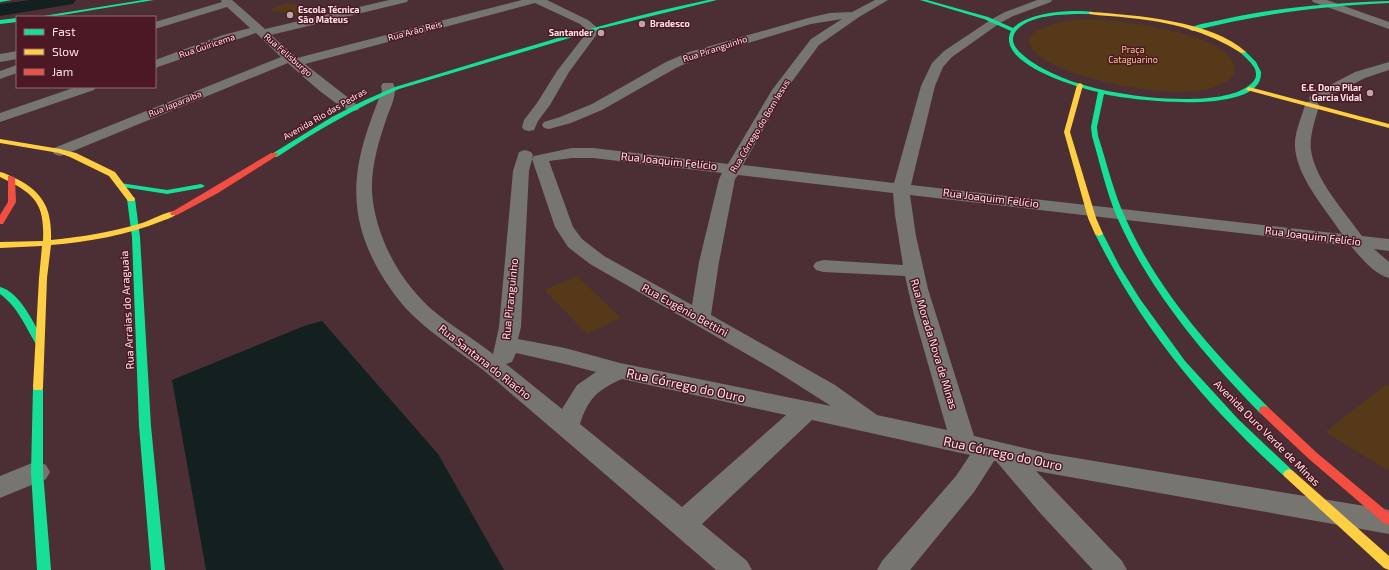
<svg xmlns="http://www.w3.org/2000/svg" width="1389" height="570" viewBox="0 0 1389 570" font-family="'Exo 2',sans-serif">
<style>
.green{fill:#563918}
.water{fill:#13201f}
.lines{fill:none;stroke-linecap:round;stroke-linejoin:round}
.river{fill:#13201f;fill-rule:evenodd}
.street{fill:#76756f;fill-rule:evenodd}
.fast{fill:#16e098;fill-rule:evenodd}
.slow{fill:#ffcf43;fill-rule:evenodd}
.jam{fill:#f24e42;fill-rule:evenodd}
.poi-dot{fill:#c0a4a8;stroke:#4b1824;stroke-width:1.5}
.labels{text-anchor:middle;stroke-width:3;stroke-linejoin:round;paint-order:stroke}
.far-poi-label{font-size:9px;font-weight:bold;fill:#ffe3e6;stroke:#4b1824;text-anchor:start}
.far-street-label{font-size:9px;fill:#ffe3e6;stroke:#4b1824}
.far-park-label{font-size:9px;fill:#f9c892;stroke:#4b1824}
.street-label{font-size:11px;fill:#ffe3e6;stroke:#4b1824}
.near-street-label{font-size:13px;fill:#ffe3e6;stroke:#4b1824}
</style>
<rect width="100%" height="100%" fill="#4b2f35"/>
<g class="green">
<path d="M286,3L318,9L300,16L268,10Z"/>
<path d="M1086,19C1112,19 1244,33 1234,74C1208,112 1074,81 1042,58C1002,29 1067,20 1086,19Z"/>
<path d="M577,276L621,318L587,334L544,290Z"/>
<path d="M1387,384L1389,385V471L1325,432Z"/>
</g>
<path class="water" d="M322,321L438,454L504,570H206L172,380L304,326Z"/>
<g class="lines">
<path class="river" d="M30,0H76L73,4L67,5L0,16V4Z"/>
<g class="street">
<path d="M221,0H232L265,29L389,0H408L407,2L271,35L297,58L522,0H547L588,20L600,30L569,72L550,105L538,121L534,130L529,131L524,130L522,127L524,120L537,103L557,71L588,31L580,24L535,3L305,64L360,107L358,110C355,111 352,111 349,110C334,105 301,75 288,63L66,154L60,156L54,154L52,151L54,148L281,57L256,33L155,68V60L223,35L250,28L227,7L155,29V22L222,2Z"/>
<path d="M875,0H888L859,17L819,45L785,91L743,165L894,183L921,86L932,63L944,51L992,19L1005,12L1037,0H1052L1051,2L1013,16L1000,23L952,57L943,67L935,86L911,185L1342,234C1325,208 1293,173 1295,141C1296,129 1302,116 1305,105L1307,102L1311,101L1309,98L1311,95L1355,72L1389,62V70L1365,78L1317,102L1319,105C1316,119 1309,135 1311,150C1315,180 1345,212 1362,236L1389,239V251L1374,249L1389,262V278C1374,274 1361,258 1351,246L910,195L916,236L928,289L974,436L1046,453L1389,510V534L1036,471L1122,561L1127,570H1093L1041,514L996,461H994L974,492L910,570H877L882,561L956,476L970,455L812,420L702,524L747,561L752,570H716C642,506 568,442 494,379C464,353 428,334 402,304C384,282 368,255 361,228C348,179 364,136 382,91L381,86L383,83H393C399,93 389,110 386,120C378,143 371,168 372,192C375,235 398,278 429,307C449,325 473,338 493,354L499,327L513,171L519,152L525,150L531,152L533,155L529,171L521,327L518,339L565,348L620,363L831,406L776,371L590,264L568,247L555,227L532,159L534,156L572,148H593L728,164L772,90L811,39L842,19L811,24L698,58L676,68L602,110L571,123L549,129L544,128L542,125L544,122L560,117L592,104L666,62L689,52L808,18L830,13L852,12ZM572,158H593L722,173L719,179L699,262L692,305L604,256L582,239L573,227L549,161ZM738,175L893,193L895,215L903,265L823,260L816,262L813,266L816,270L823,272L905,276L914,315L947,430L877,415L835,385L711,315L719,262L735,179ZM516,353L565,364L596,372L577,385L562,409L506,364L512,362ZM622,379L786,415L682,507L580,424C588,399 597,390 622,379Z"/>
<path d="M1312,0H1327L1389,22V29L1313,2Z"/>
<path d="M17,51V59L0,62V54Z"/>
<path d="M17,65V73L0,79V71Z"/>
<path d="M76,87H96L94,90L0,122V113Z"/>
<path d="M37,461L46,465L50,472L46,479L0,498V476Z"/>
</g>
<g class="fast">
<path d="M0,0H12L0,2Z"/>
<path d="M143,0H154L50,17H37Z"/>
<path d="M708,0H717L603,28L399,89C356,108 316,131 277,157H271L270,155L332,117L363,101L395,87C499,56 602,22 708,0Z"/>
<path d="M920,0H927L988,17L1013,28C1029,12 1071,9 1093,12V14H1091C1070,14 1030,13 1016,31C1007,43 1020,53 1029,60C1055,78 1088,88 1119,93C1151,99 1220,105 1247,87C1254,82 1258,78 1255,69C1252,63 1246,58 1241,53V51H1245L1256,62L1261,72C1264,117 1129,100 1104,94L1097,127L1098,136C1107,163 1113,191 1125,217C1157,290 1212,351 1268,407L1269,410L1268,413L1264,414L1260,413C1204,355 1150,292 1117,217C1106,191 1100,163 1092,136L1091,127L1098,92C1076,87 995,63 1011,31L984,19Z"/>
<path d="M1389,1V3C1321,6 1258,14 1192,31L1189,29C1198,23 1214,22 1225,19C1279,7 1334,3 1389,1Z"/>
<path d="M17,18V22L0,24V20Z"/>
<path d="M120,183L167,190L201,184L205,186L201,188L167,194L123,187L119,185Z"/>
<path d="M128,197H134L135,199L140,237L151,426L165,570H151L139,426L132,237L127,199Z"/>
<path d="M1096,232H1102L1120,267L1140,299L1185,361L1238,419L1293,471L1295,474L1293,477L1289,479L1285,477C1205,404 1144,332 1095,234Z"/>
<path d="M0,287C20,292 35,325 44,342L42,344H36C25,326 18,307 0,294Z"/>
<path d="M38,383L42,384L43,387V472L51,570H37L31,472L33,387L34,384Z"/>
</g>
<g class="slow">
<path d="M1091,12C1135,15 1213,21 1246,52L1241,53C1207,31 1170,22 1130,18C1116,16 1102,16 1089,14V12Z"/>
<path d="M1080,83L1083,85L1070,132L1096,218L1103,234L1099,236L1095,234L1088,218L1064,132L1077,85Z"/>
<path d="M1249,87L1389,124V128L1247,90L1246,89Z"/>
<path d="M0,139L60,149L76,153L115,172L135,199L134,201H128L109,176L70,157L59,153L0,143Z"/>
<path d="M0,172C6,173 12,177 17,179C44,193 52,210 51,240C82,237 112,232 142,223C151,220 169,210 177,211L178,213C174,217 167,219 162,221C127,235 88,242 51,245L47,278L43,387L42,390H34L33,387L39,278L42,246L0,248V242L43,241C45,201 33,193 0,177Z"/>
<path d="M1289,469L1293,471L1389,556V570L1384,568L1285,477L1283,474L1285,471Z"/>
</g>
<g class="jam">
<path d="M271,153H277L278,155L218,193L177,215H171L170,213Z"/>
<path d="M8,176H11L15,178L16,202L3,224H0V215L8,202Z"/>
<path d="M1264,406L1268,407L1317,453L1389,513V525L1385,524L1309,459L1260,413L1259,410L1260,407Z"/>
</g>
</g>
<g class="poi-dot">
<circle cx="290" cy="15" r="4"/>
<circle cx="642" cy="24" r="4"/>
<circle cx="601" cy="33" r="4"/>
<circle cx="1370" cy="93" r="4"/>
</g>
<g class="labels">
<g class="far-poi-label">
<text x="298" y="13">Escola Técnica<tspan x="298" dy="10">São Mateus</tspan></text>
<text x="650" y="27">Bradesco</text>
<text x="593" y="36" text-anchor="end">Santander</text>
<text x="1362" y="91" text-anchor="end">E.E. Dona Pilar<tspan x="1362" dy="10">Garcia Vidal</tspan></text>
</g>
<g class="far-street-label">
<text transform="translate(415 31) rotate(-15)" y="3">Rua Arão Reis</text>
<text transform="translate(207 46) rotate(-19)" y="3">Rua Guiricema</text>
<text transform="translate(715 49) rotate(-18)" y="3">Rua Piranguinho</text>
<text transform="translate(288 55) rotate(41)" y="3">Rua Felisburgo</text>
<text transform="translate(175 104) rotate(-22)" y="3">Rua Japaraiba</text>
<text transform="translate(325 114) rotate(-30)" y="3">Avenida Rio das Pedras</text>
<text transform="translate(760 126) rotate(-59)" y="3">Rua Córrego do Bom Jesus</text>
</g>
<g class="far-park-label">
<text x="1133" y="53">Praça<tspan x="1133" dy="10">Cataguarino</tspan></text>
</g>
<g class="street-label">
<text transform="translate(669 161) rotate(6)" y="4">Rua Joaquim Felício</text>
<text transform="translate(991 198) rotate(7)" y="4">Rua Joaquim Felício</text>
<text transform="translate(1313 236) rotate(7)" y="4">Rua Joaquim Felício</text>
<text transform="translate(510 299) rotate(-84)" y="4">Rua Piranguinho</text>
<text transform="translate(127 310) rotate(-93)" y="4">Rua Arraias do Araguaia</text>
<text transform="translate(685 310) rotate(29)" y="4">Rua Eugênio Bettini</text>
<text transform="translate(934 344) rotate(73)" y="4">Rua Morada Nova de Minas</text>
<text transform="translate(485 362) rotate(38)" y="4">Rua Santana do Riacho</text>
<text transform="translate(1267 433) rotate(45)" y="4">Avenida Ouro Verde de Minas</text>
</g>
<g class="near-street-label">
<text transform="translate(686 385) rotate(12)" y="5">Rua Córrego do Ouro</text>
<text transform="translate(1003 453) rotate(12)" y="5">Rua Córrego do Ouro</text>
</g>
</g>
<rect x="16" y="16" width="140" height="72" fill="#4b1824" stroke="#936972"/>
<rect x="24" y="29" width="20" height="6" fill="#16e098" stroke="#936972"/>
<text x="52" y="36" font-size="12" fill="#ffe3e6">Fast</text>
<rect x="24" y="49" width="20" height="6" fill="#ffcf43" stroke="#936972"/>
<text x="52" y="56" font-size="12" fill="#ffe3e6">Slow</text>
<rect x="24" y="69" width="20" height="6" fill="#f24e42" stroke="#936972"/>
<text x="52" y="76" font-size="12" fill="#ffe3e6">Jam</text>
</svg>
